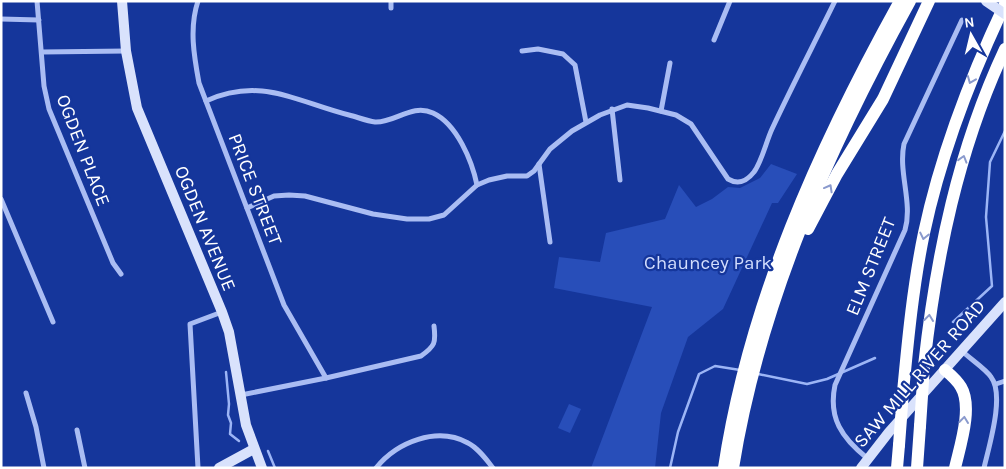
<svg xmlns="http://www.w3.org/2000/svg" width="1006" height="469" viewBox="0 0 1006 469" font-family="Karla,sans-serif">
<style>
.green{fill:#284eb9}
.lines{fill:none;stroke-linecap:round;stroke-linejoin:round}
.stream{stroke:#9cb5f6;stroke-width:2.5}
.street{stroke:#aabdf3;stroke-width:5}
.secondary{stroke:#d9e2fc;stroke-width:10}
.highway{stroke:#fff;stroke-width:12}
.secondary-bridge{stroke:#d9e2fc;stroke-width:10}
.highway-bridge{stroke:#fff;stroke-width:12}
.oneway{stroke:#8a9acd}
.labels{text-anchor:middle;stroke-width:4.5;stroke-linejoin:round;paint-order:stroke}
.street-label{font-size:19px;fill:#fff;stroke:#15369b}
.park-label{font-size:19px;fill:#d2ddfd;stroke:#15369b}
</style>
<rect width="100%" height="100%" fill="#15369b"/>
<g class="green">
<path d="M771,164L797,174L778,203H772L723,309L688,337L661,413L655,468H591L652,307L554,288L559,257L600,262L606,233L665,219L679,185L696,207L712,199L728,187L740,188L760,178Z"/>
<path d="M569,404L581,409L570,433L558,428Z"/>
</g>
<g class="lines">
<g class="stream">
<path d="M953,322L992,286L986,217L990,162L1005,131"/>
<path d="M226,372L229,404L228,415L231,423L230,434L239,441"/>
<path d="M758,374L807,384L827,379L875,358"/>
<path d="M268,451L275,468"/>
<path d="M670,468L678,432L699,374L715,366L740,370"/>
</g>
<g class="street">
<path d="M37,1L44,86L49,109L113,263L121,274"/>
<path d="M198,1C189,28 194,56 199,83L284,305L326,378"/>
<path d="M391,8V1"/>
<path d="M1,19L39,20"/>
<path d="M714,40L730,1"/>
<path d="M522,51L538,49L563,54L575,65L586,122"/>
<path d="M42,52L126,51"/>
<path d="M206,101C261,76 297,102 349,115C357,117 367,121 375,122C395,123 412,103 433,113C457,124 472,161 477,185"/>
<path d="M612,109L620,180"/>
<path d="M661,111L670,63"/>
<path d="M539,164L550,242"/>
<path d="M1,199L53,322"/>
<path d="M247,208L274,196L289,195L305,196L373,214L407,219H429L444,215L477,185L489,180L507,176H527L534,171L550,149L572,131L600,115L627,105L648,108L676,115L691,124L728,179C738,185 746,182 754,172C762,161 766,142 772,129C792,86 814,44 835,1"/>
<path d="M962,351C969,358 986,369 991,377C1005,395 989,446 984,468"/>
<path d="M996,384L1005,381"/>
<path d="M26,393L36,427L44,468"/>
<path d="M241,395L326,378L421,356C435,346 436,343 434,326"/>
<path d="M77,430L85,468"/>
<path d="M867,458C842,438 828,418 835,385L905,230C913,203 898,172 904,144L962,20"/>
<path d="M198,468L190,324L222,312"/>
<path d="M376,468C397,442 437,426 468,443C478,448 486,459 493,468"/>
</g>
<g class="secondary">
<path d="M122,1L126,51L137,108L222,312L229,332L246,425L262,468"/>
<path d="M219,468L254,449"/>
<path d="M861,468L889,432L1005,302"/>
</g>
<g class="highway">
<path d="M808,229L837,174L883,99L929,1"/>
<path d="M924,366C936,257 958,149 1005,49"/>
<path d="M945,370C951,375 957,380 961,387C973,407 960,446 955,468"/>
<path d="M903,392C908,339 913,286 924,233C941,153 970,78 1005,4"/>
<path d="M724,468C749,302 819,147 900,1"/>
<path d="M733,468C760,301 829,148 910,1"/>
<path d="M897,468L899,445"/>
<path d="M917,468L920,426"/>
</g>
<path class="secondary-bridge" d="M986,1L1005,14"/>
<g class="highway-bridge">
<path d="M920,426L924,366"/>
<path d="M899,445L903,392"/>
</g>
</g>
<defs><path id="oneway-chevron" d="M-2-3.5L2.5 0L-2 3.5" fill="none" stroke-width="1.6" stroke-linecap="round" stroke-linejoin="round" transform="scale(1.25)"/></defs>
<g class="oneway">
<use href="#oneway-chevron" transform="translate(971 80) rotate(112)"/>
<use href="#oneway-chevron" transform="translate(963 159) rotate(-73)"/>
<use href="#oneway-chevron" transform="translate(829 188) rotate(-61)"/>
<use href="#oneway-chevron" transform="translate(924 236) rotate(102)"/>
<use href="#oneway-chevron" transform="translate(929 318) rotate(-83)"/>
<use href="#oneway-chevron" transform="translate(964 420) rotate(-83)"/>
</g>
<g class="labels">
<g class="street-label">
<text transform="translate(84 150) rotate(69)" y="7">OGDEN PLACE</text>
<text transform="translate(256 189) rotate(69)" y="7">PRICE STREET</text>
<text transform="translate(206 228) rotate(68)" y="7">OGDEN AVENUE</text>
<text transform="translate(870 266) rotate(-68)" y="7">ELM STREET</text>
<text transform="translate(919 373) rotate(-49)" y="7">SAW MILL RIVER ROAD</text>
</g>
<g class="park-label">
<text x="708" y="269">Chauncey Park</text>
</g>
</g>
<rect width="1006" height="469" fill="none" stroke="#ffffff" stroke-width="5"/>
<g transform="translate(971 35) rotate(352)" stroke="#15369b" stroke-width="4" paint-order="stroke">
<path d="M0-4L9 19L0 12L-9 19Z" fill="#ffffff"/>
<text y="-8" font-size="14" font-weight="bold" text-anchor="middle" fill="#ffffff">N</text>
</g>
</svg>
